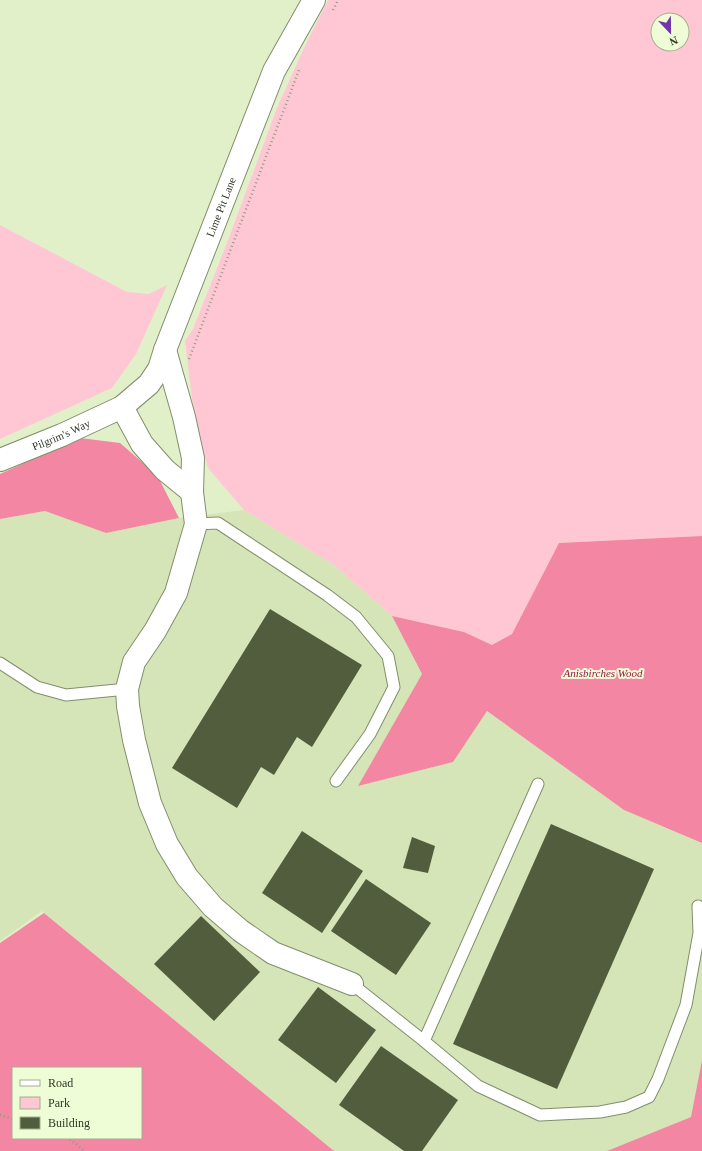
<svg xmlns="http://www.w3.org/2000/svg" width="702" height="1151" viewBox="0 0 702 1151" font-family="'Times New Roman',serif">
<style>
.built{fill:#d5e5b8}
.green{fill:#fec7d3;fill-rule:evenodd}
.forest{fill:#f386a3;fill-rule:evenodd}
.building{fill:#525d3d}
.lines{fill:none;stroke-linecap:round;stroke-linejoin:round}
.service-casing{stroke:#828e6c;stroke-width:13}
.minor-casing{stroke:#828e6c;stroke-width:24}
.path{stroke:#929b80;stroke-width:2.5;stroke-dasharray:1 3;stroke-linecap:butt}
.service{stroke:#fff;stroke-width:11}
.minor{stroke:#fff;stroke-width:22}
.labels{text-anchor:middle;stroke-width:4;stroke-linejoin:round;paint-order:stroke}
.street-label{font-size:11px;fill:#323728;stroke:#effdd7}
.park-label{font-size:11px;font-style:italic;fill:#99164b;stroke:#effdd7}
</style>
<rect width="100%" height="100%" fill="#e2f0ca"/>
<path class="built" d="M244,510L334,565L392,616L422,674L358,786L452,762L487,711L624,810L702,843V1060L691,1117L607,1151H334L42,911L0,941V519L45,511L106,533L179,518Z"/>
<g class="green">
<path d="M328,0H702V536L559,543L512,634L492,645L464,632L392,616L334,565L244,510L208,468L194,414L185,341L193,329L227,243L277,108L304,48ZM658,20H682V44H658Z"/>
<path d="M0,225L127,292L149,294L167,285L136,354L112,388L0,439Z"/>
</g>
<g class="forest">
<path d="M80,438L120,443L157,475L179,518L106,533L45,511L0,519V474Z"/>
<path d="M702,536V843L624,810L487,711L453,762L358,786L422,674L392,616L464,632L492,645L512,634L559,543Z"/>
<path d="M44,913L334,1151H0V943ZM13,1068H141V1138H13Z"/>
<path d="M702,1060V1151H607L691,1117Z"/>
</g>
<g class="building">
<path d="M270,609L362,665L312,747L297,737L274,775L261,767L237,808L172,768Z"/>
<path d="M551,824L654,869L557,1089L453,1044Z"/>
<path d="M302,831L363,871L322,933L262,893Z"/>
<path d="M412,837L435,846L428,873L403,868Z"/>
<path d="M366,879L431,923L396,975L331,931Z"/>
<path d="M201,916L260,972L214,1021L154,964Z"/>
<path d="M318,987L376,1030L336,1083L278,1040Z"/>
<path d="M381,1046L458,1100L422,1151H404L339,1105Z"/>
</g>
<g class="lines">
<g class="service-casing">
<g id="service">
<path d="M196,524L218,523L327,595L356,617L388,656L394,687L370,734L336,781"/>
<path d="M0,663L37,687L66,695L127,689"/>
<path d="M538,784L424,1041L478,1086L540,1115L600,1112L626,1107L649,1097L658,1079L686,1005L699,933L698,906"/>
<path d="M352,984L424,1041"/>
</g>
</g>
<g class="minor-casing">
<g id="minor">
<path d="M165,350L184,417L193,458L192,492L196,524L176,593L155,631L134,662L127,689L128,706L134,740L150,803L167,844L187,877L213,907L241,931L273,953L352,984"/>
<path d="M122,407L142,444L165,470L192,492"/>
<path id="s1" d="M0,460L62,435L122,407L149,384L159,369L165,350L274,71L314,0"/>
</g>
</g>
<g class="path">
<path d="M333,10L338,0"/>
<path d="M189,359L299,70"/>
<path d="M0,1115L13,1119"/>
<path d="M66,1138L71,1140L85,1151"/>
</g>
<use href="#service" class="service"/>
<use href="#minor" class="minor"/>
</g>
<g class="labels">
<g class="street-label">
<text dy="4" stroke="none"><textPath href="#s1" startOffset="360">Lime Pit Lane</textPath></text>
<text dy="4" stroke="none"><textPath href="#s1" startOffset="66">Pilgrim's Way</textPath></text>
</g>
<g class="park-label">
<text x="603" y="677">Anisbirches Wood</text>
</g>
</g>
<rect x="12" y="1067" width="130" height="72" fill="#effdd7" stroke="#a3ae91"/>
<rect x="20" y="1080" width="20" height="6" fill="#ffffff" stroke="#a3ae91"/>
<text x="48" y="1087" font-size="12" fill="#323728">Road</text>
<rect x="20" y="1097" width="20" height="12" fill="#fec7d3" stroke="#a3ae91"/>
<text x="48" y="1107" font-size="12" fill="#323728">Park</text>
<rect x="20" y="1117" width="20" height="12" fill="#525d3d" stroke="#a3ae91"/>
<text x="48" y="1127" font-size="12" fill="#323728">Building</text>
<g transform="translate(670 32) rotate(158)"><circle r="19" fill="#effdd7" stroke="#a3ae91"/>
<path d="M0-3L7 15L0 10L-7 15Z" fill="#7235ab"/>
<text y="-6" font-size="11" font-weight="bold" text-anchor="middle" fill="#323728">N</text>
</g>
</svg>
